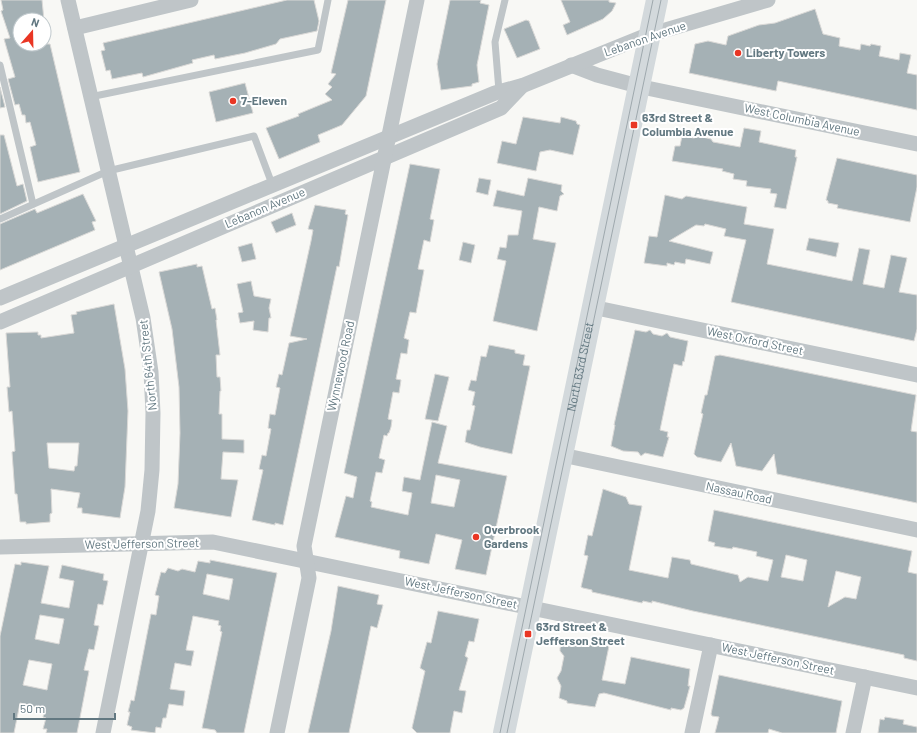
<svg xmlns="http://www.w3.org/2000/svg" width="917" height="733" viewBox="0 0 917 733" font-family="Barlow,sans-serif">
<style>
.building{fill:#a5b1b5;stroke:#dad9d7;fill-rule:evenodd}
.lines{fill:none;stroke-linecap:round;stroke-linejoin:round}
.lane{stroke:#bfc5c8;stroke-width:7}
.street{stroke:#bfc5c8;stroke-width:15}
.primary{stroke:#d3d9dc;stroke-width:22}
.tram{stroke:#9ea8ad;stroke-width:1}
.poi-dot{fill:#e93624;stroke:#fff;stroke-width:1.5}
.labels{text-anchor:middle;stroke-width:4;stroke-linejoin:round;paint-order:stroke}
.street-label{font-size:12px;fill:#627881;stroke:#fff}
.poi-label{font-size:12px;font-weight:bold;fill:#627881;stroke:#fff;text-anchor:start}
</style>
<rect width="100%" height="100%" fill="#f8f8f5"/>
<g class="building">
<path d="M1,0H42L44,20H20V44H50L80,172L38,182L30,147L36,145L30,122L26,123L25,115H22L19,104L15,105L8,79L15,77L4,39L10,38L1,11L3,10Z"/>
<path d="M287,0H314L319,21L317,31L280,39L276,44L245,53L215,59L214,55L192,60L193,63L143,77L142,73L112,79L110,70L106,71L101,51L105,50L103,43Z"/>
<path d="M348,0H386L366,96L342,125L318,135L320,142L279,159L266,128L299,116L298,114L332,100L325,94L332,87L328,84L336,74L331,73Z"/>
<path d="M450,0H481L480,3L489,5L477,65L479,82L472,84V86L441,90L437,64Z"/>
<path d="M561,0H609V2L616,3L612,11L603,19L567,35L563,25L570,22Z"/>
<path d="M815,9L823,34L840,38L839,46L860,50L861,44L870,46L871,44L881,46L879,56L899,60L900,53L911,55L907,73L917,75V110L778,81L776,91L689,73L695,44L708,41L726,45L728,36L759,25L775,23Z"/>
<path d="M526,20L529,21L540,49L517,58L504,29Z"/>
<path d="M245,83L253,113L216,122L209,92Z"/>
<path d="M0,87L5,107L0,108Z"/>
<path d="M523,117L560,123L561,117L576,121L577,124L580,125L573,155L550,150L540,152L536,171L497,163L502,141L516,144Z"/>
<path d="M744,128L761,131L759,142L796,150L795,157H797L786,209L774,207L777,194L770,193L771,189L746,186L747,181L733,179L734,174L722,171L723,169L672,161L675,146H680L682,136L694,138L698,136L711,139L713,142L740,147Z"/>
<path d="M0,135H4L17,186L23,184L27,201L0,214Z"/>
<path d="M837,158L917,175V187L910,222L837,208L838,205L828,203V201L826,200Z"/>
<path d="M410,164L440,169L430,219L434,220L430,242L424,240L418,269L424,270L416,313L410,312L404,338L409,340L407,354L401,353L396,379L401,380L399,393L393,392L388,419L392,420L391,427L389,433H388L387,436L384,435L379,458L385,460L382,473L376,472L370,501L372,502L371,507L408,515L412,493L402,491L404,477L420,480L432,422L447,426L438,463L507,476L486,575L455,569L462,540L436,534L429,564L399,558L400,551L335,537L346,496L353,498L357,477L344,473ZM436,475L460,480L454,507L431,503Z"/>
<path d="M479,178L491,180L488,195L476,192Z"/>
<path d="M528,178L562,185L561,191L564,194L560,196L557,211L539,207L533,239L556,243L537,331L493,321L506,261L497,259L500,247L506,248L508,235H518L522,211L493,206L497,190L524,196Z"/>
<path d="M83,194L96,221L92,222L95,230L0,270V224L35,209L37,213Z"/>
<path d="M665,195L682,199L686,196L747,207L744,224L774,229L767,264L852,281L859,248L870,250L863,284L884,288L891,255L907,258L899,292L917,295V329L914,341L731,302L746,240L724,236L726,229L705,224L704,226L696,225L669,241L713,252L710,264L686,259L685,264L675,262L674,265L667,263V266L644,263L649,236L657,237Z"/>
<path d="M315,205L346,210L345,214L348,215L339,267L337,266L331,295L283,525L275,523V525L252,520L263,470L259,469L262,455L266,456L271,429L268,428L270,414L275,415L280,388L276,387L279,374L282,375L289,343L307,339L290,336L311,241L313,230L308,229Z"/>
<path d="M292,213L296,225L276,233L271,222Z"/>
<path d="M809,238L839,243L836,257L806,250Z"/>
<path d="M463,242L475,245L471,263L459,260Z"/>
<path d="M252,243L256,259L242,262L238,247Z"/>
<path d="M197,264V267L202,266L212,309L215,308L217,320H216L220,355H216L217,377H220L221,391H220L219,414H222V439L244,440V453L223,452L221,479L238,480L231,517L174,508L178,484L180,433L179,387L172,329L159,272Z"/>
<path d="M251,281L254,296L271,299L269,308L271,318H269L268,332L253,330L254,321L240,323L238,313L243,312L237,284Z"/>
<path d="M114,304L125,369L128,411L125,487L120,518L82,513V508H77L80,493L51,489L52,513L50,514V522L26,524V522H20L17,494H15L12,452L15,451L12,411L9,412L7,387H10L6,333L38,332V335H41V338L74,333L71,315L77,314L76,312ZM47,443H79L77,466H75L74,471L49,468Z"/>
<path d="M635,330L646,332L650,330L653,334L662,336L667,333L670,337L688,341L684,362L683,361L682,366L674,364L666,401L660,430L668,432L667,437H669L663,457L645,453L641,456L638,452L623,451L611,446L615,425H614Z"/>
<path d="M489,345L515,350V353L525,355L523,365L530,366L512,454L480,447L465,442L467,430H470L475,406L472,405L475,392L468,390L471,380L476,381L481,356L486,357Z"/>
<path d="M720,355L916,395L911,431L917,432V503L777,474L774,454L762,471L736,466L731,443L721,462L697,457L694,454L703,414L701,413L705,395H707L715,356Z"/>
<path d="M435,374L449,377L438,421L425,419Z"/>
<path d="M603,489L626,497L629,504L642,506L629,570L668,578L672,557L690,560L691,564L738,575L740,582L748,577L768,581L773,560L756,556L757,552L733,547L732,549L714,546L715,543L708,541L714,510L912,551L908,572L917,574V661L904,658V655L693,611L652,601V603L643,601L642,603L592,592V590L583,588L581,587L588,556L584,555L588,535L592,536ZM786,555L807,560L803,581L781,577ZM836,571L861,577L856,599L845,597L828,607Z"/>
<path d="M210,560L277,573L244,733H217L215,730L202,728L222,632L220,631L221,626L218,625L219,621L193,616L186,650L194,651L191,666L175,663L170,689L185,691L183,706L169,704L166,718H163L161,728L156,727L155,733L131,730L132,727L127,725L130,712H128L131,700L134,701L151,614L156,615L159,596L155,595L161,572L165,573L168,568L178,571L182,569L195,572L198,561L210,563ZM207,574L233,579L229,600L203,594Z"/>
<path d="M21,562L49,566L41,603L69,608L74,581L59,578L62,565L104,574L103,580L108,581L103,605L98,604L94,625L99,626L94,650L89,649L84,670L89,671L77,733H46L47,729H43L46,718L43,717L45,709L20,703L14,733H0V636L15,564L21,565ZM40,615L64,619L59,644L35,639ZM29,660L52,664L47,690L23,685Z"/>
<path d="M338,586L379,595L377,604L383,605L377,628L371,626L349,733H308L331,631Z"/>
<path d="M438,611L479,619L474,642L469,641L465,656L468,658L459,690L466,691L462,713L454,711L450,733H417L412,728L425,671L420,668L427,642L431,643Z"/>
<path d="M568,638L609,646L602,680L625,684L631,657L690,669L688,686H690L684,708L681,710L671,708V710L604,693L599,694L595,707L567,703V701L559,698L561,686L557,678L561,671L564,656L560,651V648L563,643L568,642Z"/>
<path d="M719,675L842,701L836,733H782L769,729L768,733H715L719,717L712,716L711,714Z"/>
<path d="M885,717L904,720L903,724L917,727V733H878L880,719L884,720Z"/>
</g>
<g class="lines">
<g class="lane">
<path d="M0,65L33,204"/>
<path d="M499,91L495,42L505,0"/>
<path d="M90,97L318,50L328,0"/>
<path d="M0,219L108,171L254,136L272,184"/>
</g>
<g class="street">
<path d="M68,0L143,318L151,372L153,413L152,470L148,511L103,733"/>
<path d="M75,28L191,0"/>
<path d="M571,65L597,75L642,87L917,144"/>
<path d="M0,298L495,93L524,85L645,36L768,0"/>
<path d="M592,307L917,375"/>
<path d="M0,322L501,108L522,86"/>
<path d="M562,455L917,530"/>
<path d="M0,547L213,542L917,688"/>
<path d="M277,733L309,578L304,546L417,0"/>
<path d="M692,733L711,645"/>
<path d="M853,733L865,677"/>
</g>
<path class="primary" id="s1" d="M504,733L657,0"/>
<g class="tram">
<path d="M500,733L653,0"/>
<path d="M507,733L661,0"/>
</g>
</g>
<g class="poi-dot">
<circle cx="738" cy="53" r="4"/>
<circle cx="233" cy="101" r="4"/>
<rect x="630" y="121" width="8" height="8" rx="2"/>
<circle cx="476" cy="537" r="4"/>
<rect x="524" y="630" width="8" height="8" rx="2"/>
</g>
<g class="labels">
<g class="street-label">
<text transform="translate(645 39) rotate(-19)" y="4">Lebanon Avenue</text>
<text transform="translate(802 120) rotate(12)" y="4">West Columbia Avenue</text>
<text transform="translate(265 208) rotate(-23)" y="4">Lebanon Avenue</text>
<text transform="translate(755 341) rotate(12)" y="4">West Oxford Street</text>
<text transform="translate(148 365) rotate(-96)" y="4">North 64th Street</text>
<text transform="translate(341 366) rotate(-78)" y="4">Wynnewood Road</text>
<text dy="4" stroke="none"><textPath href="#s1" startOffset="374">North 63rd Street</textPath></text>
<text transform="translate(739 493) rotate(12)" y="4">Nassau Road</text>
<text transform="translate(142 544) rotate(-1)" y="4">West Jefferson Street</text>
<text transform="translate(461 593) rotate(12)" y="4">West Jefferson Street</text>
<text transform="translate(778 659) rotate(12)" y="4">West Jefferson Street</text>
</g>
<g class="poi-label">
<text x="746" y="57">Liberty Towers</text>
<text x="241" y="105">7-Eleven</text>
<text x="642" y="122">63rd Street &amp;<tspan x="642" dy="14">Columbia Avenue</tspan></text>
<text x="484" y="534">Overbrook<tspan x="484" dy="14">Gardens</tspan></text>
<text x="536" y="631">63rd Street &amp;<tspan x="536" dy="14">Jefferson Street</tspan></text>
</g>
</g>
<g transform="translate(32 32) rotate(20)"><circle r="19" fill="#ffffff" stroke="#c0c9cd"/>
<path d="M0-3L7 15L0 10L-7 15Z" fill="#e93624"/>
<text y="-6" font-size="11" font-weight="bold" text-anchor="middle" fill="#627881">N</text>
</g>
<path d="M14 713v6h101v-6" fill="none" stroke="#627881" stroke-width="2"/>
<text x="20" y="713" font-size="12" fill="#627881" stroke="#ffffff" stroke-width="3" paint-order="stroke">50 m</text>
</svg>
